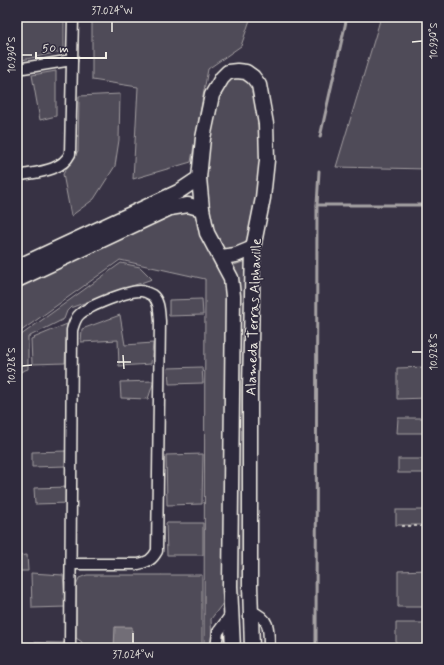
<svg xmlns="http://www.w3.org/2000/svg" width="444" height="665" viewBox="0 0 444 665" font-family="Mynerve,sans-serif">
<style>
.green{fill:#504b59;stroke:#a29ea0}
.water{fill:#726e77;stroke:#a6a2a4}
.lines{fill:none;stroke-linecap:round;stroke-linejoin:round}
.stream{stroke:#a6a2a4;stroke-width:3}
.street-casing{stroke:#f4f1e8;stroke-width:13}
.secondary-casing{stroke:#f4f1e8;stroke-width:17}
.path{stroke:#f4f1e8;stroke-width:1.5;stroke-dasharray:3 3;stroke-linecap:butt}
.street{stroke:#2f2a3d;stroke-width:10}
.secondary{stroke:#2f2a3d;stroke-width:14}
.ticks{fill:none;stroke:#f4f1e8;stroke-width:1.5}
.labels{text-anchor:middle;stroke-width:3;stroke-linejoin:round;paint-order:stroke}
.street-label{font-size:14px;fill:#f4f1e8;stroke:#2f2a3d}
.neatline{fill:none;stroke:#f4f1e8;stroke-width:1.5}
.ticks-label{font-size:10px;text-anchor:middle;fill:#f4f1e8}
</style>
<rect width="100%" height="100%" fill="#373244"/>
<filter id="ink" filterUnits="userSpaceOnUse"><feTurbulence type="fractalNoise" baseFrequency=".025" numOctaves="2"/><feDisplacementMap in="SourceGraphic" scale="8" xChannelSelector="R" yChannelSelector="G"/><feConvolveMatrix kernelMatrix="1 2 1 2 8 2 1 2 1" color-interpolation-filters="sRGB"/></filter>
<g filter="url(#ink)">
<g class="green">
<path d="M17,17H64V51L22,60L17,37Z"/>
<path d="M92,17H251L241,46L208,69L191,162L133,179L138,87L92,80Z"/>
<path d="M381,17H427V169L336,167Z"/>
<path d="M56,71V116L40,120L32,75Z"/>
<path d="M239,76L249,80L254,90L260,140L259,180L247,246L225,251L212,229L207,196L206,164L210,130L221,88L228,79Z"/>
<path d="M120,94L119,140L115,166L94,199L71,216L63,174L78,151L79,96Z"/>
<path d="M170,208L202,209L231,278V408L223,603L211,619L212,648H204L205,279L120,260L17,334V280Z"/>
<path d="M246,261L244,594L241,596L237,593L231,266Z"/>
<path d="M121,263L140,267L152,279L70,308L67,311L64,319L28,337V369L17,373V338Z"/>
<path d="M202,299L203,315L169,316V300Z"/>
<path d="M120,315L125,345L153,343L151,364L119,366L118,340L81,342L82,329Z"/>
<path d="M67,324L65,363L32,364L31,339Z"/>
<path d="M202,367L203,383L169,384L168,368Z"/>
<path d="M427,367V398L397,399V368Z"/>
<path d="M154,381L148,399L121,398L120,382Z"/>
<path d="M398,418H427V433H397Z"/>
<path d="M66,451V466L32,467V452Z"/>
<path d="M203,454L202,504L167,505L166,455Z"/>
<rect x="398" y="459" width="29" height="14"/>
<path d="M68,487L69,503L35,504L34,488Z"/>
<rect x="396" y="510" width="31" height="15"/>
<path d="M166,523H203V555H167Z"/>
<path d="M27,555L28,571H17V556Z"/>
<path d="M427,570V607H398V571Z"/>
<path d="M31,573L63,575L66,607L32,608Z"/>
<path d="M87,575H202V648H81L82,642L76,638V586L79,578Z"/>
<rect x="396" y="623" width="31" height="25"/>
<path d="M17,642L64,643V648H17Z"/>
</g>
<path class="water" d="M115,627H132V648H114Z"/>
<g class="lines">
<g class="stream">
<path d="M320,137L347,17"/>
<path d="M317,205H427"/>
<path d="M316,646L317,205L319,171"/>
</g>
<g class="street-casing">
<g id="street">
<path d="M17,69L72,60"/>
<path d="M17,176C35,172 61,172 70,154L73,17"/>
<path d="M251,611C270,618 269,629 269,648"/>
<path d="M70,648L72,330C74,324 75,318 80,314C89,306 129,290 141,291C144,291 150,294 152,295C160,301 159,313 160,321L157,551C152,560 148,562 138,564H71"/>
<path d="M216,648L218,632L232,613"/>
</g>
</g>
<g class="secondary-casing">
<g id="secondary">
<path d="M221,257L236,255L253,248"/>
<path d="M17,267L178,192L199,178"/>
<path d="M17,280L170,208L188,205L202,209"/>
<path d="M233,648L230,586L233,296L231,278L207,233L202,209L199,178L203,138L212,95L222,78L228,72L237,71L246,72L253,77L259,85L266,124L267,160L263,198L253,248L250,389V585L252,648"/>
</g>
</g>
<path class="path" d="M402,526H427"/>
<use href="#street" class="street"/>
<use href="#secondary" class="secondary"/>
</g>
</g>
<path class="ticks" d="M112,22V32M412,42L422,41M22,55H32M412,352H422M123,355L124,369M117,362H131M22,366L32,365M133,633V643"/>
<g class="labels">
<g class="street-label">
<text transform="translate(253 317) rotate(-88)" y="5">Alameda Terras Alphaville</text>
</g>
</g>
<rect width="444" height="665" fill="none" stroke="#2f2a3d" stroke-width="44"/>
<path d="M36 52v6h70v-6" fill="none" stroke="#f4f1e8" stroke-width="2"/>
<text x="42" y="52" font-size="12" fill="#f4f1e8" stroke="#2f2a3d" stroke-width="3" paint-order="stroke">50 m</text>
<rect x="22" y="22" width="400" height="621" class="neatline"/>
<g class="ticks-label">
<text x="112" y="14">37.024°W</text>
<text transform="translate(433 41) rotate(-90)" y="4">10.930°S</text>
<text transform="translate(11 55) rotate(-90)" y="4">10.930°S</text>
<text transform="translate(433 352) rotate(-90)" y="4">10.928°S</text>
<text transform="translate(11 366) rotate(-90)" y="4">10.928°S</text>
<text x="133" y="658">37.024°W</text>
</g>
</svg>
